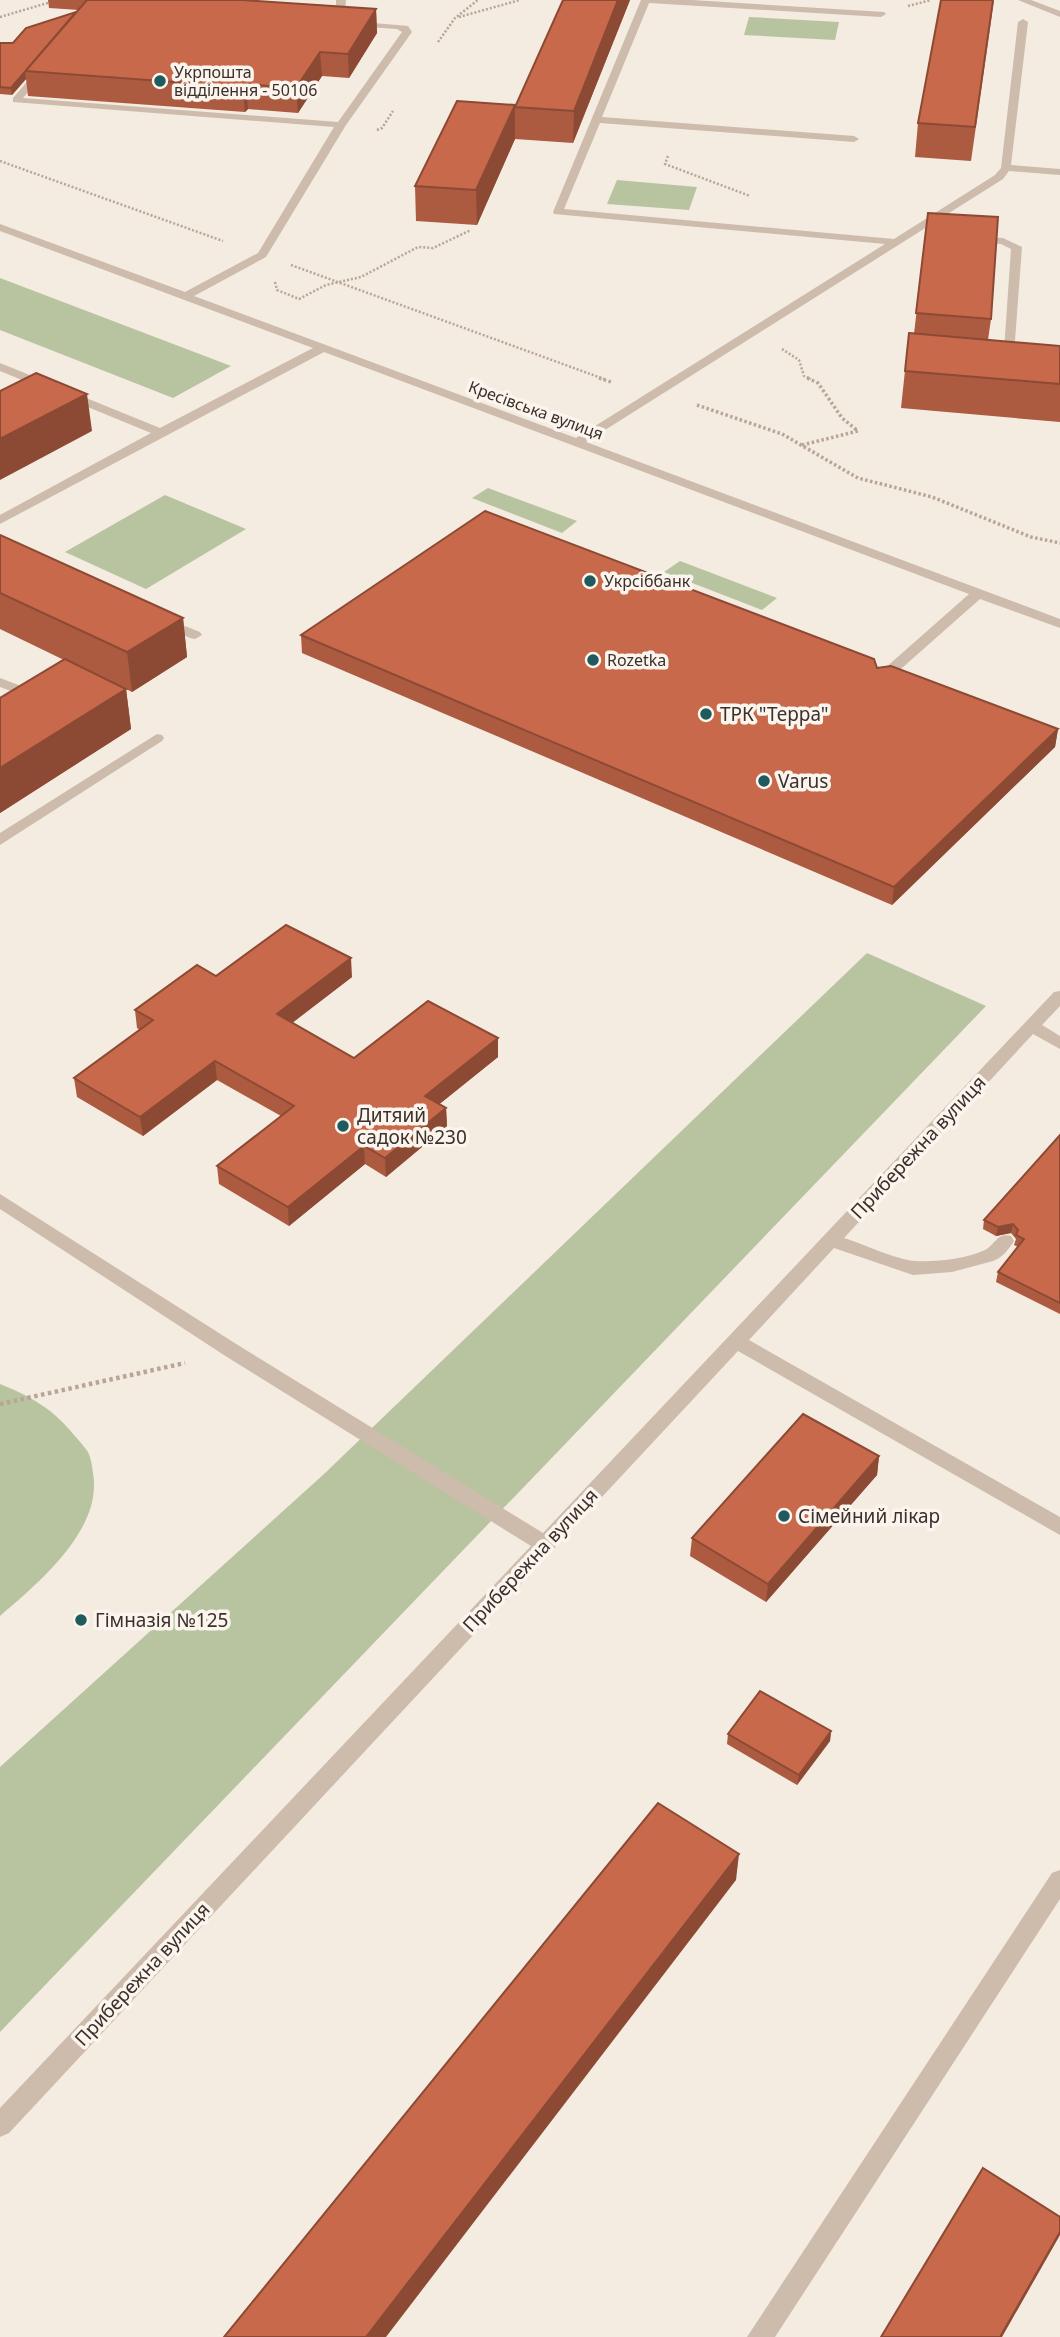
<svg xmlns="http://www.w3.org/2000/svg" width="1060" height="2337" viewBox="0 0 1060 2337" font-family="'Noto Sans',sans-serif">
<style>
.green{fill:#b8c4a0}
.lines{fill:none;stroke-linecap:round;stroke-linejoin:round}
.path-far2{stroke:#b9a596;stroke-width:2.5;stroke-dasharray:2 2;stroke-linecap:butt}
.path-far1{stroke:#b9a596;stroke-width:3.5;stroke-dasharray:2.5 2.5;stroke-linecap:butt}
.path{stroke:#b9a596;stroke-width:4.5;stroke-dasharray:3.5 3.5;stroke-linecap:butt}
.minor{fill:#cdbbac;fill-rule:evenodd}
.wall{fill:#ac5a40}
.shaded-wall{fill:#8c4a34}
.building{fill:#c8694b;stroke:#8c4a34;stroke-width:2}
.poi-dot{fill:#1f5a5e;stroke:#fbf5ee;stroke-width:2.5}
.labels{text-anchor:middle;stroke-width:7;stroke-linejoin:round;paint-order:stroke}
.far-poi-label{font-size:16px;fill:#3b302b;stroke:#fbf5ee;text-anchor:start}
.far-street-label{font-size:16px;fill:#3b302b;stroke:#fbf5ee}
.poi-label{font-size:19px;fill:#3b302b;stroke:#fbf5ee;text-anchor:start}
.street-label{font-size:19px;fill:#3b302b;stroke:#fbf5ee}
</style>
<rect width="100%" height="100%" fill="#f4ebe1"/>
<g class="green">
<path d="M749,17L839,22L835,40L744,35Z"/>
<path d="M617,180L697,187L689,210L607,204Z"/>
<path d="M0,278L231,366L173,398L0,330Z"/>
<path d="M488,488L577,521L562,533L472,498Z"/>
<path d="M165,495L246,529L146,589L65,552Z"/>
<path d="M680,561L777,598L762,610L664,572Z"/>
<path d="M867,953L986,1006L0,2032V1767L324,1474Z"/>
<path d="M0,1384C32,1397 53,1409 74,1435C79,1441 84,1446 88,1452C91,1458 92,1466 93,1473C103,1530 38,1583 0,1616Z"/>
</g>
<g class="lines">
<g class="path-far2">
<path d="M908,6L931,0"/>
<path d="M0,17L51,2"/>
<path d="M459,17L520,0"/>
<path d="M438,42L455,18L478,0"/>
<path d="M377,130L382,128L393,111"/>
<path d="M668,156L665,164L750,196"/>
<path d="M0,161L223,241"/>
<path d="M291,265L604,379"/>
<path d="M275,282L277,290L299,299L326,285L361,277L418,247L433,248L471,230"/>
<path d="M782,349L799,360L804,376L811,379"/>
</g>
<g class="path-far1">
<path d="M599,378L611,382"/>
<path d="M697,405L782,434L858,478L932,497L1031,537L1060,543"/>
<path d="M802,445L858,431L842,418L818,383L807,378"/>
</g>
<path class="path" d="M0,1404L185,1363"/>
<g class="minor">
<path d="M336,0H346L344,24L336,22Z"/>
<path d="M641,0H692L884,12L886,14L881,17L649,3L602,117L854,136L859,139L854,142L600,123L564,209L894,239L995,175L1001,168L1018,22L1023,19L1028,22L1011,165L1060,169V175L1009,171L1003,179L586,442L1060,619V628L980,599L885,683H875V677L969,594L324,352L0,524V515L151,433L0,371V363L160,428L313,348L0,231V224L185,292L258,253L334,127L13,102V98L38,69L46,71L23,98L338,122L402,32L397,29L353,26L348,23L350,21L408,26L412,32L346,125L266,257L194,296L576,438L885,244L554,214L553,212Z"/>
<path d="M1018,0H1031L1060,11V17Z"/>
<path d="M972,236L1003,238L1022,247L1013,367L1003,365L1011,249L1001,244L968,241L967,239Z"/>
<path d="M162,617L200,632L202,635L195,639L190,638L157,624L155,621Z"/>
<path d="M0,678L21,686L23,689L16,693L0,687Z"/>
<path d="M157,734L162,735L164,738L162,741L0,845V833Z"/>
<path d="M1060,991V1006L1042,1025L1060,1036V1049L1033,1034L844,1238C864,1244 896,1260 916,1261C937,1262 966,1259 985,1250C996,1244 997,1232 1011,1236L1014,1241C1009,1249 1002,1258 993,1261L952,1272L913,1275L834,1248L749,1340L1060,1517V1535L738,1351L9,2133L0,2137V2108L531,1546L227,1357L0,1209V1194L241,1347L543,1533L1054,992Z"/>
<path d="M1060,1870V1899L775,2337H747L1052,1873Z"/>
</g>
</g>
<g class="wall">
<path d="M48,0H242L376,9L377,33L349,78L322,76L298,113L248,109L245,112L28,96L26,79L12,95L0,94V43H13L76,12L79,10L49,8Z"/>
<path d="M630,0L573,143L515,139L477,225L416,221L415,186L515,105Z"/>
<path d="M994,0L971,161L915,157L918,123Z"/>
<path d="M928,213L991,319L988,340L1060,346V422L901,408L909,333L914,334Z"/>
<path d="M0,535L183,618L187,657L132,692L126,689L131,729L0,813V698L64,660L0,629Z"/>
<path d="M301,635L877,668L1058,729L1055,747L892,905L302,653Z"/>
<path d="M216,976L352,977L292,1023L354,1058L498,1057L439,1104L446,1108L447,1126L386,1177L365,1164L289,1226L219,1184L217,1166L281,1116L217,1080L143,1136L77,1097L74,1078L140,1030L137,1028L135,1010Z"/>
<path d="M1060,1135V1314L996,1282L998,1272L1018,1247L1014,1245L1016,1239L1011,1233L996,1236L983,1229L984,1220Z"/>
<path d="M879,1456L877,1475L766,1602L690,1556L692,1538Z"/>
<path d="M831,1731L830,1741L797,1785L727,1744L728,1734Z"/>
</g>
<g class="shaded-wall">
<path d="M618,0H630L573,143L574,111Z"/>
<path d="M376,9L377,33L349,78L348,54Z"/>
<path d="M320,52L322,76L298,113L296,88Z"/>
<path d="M25,71L26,79L12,95L11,88Z"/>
<path d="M246,84L248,109L245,112L243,87Z"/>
<path d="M515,105V139L477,225L476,190Z"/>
<path d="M87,394L92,431L0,480V439Z"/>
<path d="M183,618L187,657L132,692L127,652Z"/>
<path d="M126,689L131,729L0,813V768Z"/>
<path d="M1058,729L1055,747L892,905L894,887Z"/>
<path d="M351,958L352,977L279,1033L277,1014Z"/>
<path d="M498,1038V1057L426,1115L425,1096Z"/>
<path d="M215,1061L217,1080L143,1136L140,1117Z"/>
<path d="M446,1108L447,1126L386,1177L385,1158Z"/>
<path d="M364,1146L365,1164L289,1226L288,1207Z"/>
<path d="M1013,1224L1011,1233L996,1236L998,1227Z"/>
<path d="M879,1456L877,1475L766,1602L768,1584Z"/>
<path d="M831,1731L830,1741L797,1785L799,1775Z"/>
<path d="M739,1854L736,1880L386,2337H366Z"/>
<path d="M1060,2232V2235L1002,2337H1000Z"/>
</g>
<g class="building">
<path d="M87,0H242L376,9L348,54L320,52L296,88L246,84L243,87L25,71Z"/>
<path d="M563,0H618L574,111L515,107Z"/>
<path d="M941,0H993L975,127L918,123Z"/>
<path d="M76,12L11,88L0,87V43H13L26,28Z"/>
<path d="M457,101L515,105L476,190L415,186Z"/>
<path d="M928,213L998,217L991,319L916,313Z"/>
<path d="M909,333L1060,346V384L905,371Z"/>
<path d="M36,373L87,394L0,439V391Z"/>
<path d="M485,511L874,659L877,668L891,666L1058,729L894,887L301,635Z"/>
<path d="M0,535L183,618L127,652L0,593Z"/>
<path d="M65,659L126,689L0,768V698Z"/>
<path d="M286,925L351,958L277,1014L354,1058L428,1001L498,1038L425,1096L446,1108L385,1158L364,1146L288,1207L217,1166L294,1106L215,1061L140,1117L74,1078L153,1020L135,1010L197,965L216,976Z"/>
<path d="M1060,1135V1303L998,1272L1024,1239L1016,1235L1018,1230L1013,1224L998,1227L984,1220Z"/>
<path d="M803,1414L879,1456L768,1584L692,1538Z"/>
<path d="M760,1691L831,1731L799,1775L728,1734Z"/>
<path d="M658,1803L739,1854L366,2337H224Z"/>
<path d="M983,2168L1060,2217V2232L1000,2337H881Z"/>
</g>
<g class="poi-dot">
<circle cx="160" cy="81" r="7"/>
<circle cx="590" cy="581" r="7"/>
<circle cx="593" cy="660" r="7"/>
<circle cx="706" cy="714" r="7"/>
<circle cx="764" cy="781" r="7"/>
<circle cx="343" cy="1126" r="7"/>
<circle cx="784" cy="1516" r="7"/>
<circle cx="81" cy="1620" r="7"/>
</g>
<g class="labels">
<g class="far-poi-label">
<text x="174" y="78">Укрпошта<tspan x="174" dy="18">відділення - 50106</tspan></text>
<text x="604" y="587">Укрсіббанк</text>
<text x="607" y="666">Rozetka</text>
</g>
<g class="far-street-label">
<text transform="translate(536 410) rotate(20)" y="6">Кресівська вулиця</text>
</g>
<g class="poi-label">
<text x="720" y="721">ТРК "Терра"</text>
<text x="778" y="788">Varus</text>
<text x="357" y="1122">Дитяий<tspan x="357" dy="22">садок №230</tspan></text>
<text x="798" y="1523">Сімейний лікар</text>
<text x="95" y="1627">Гімназія №125</text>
</g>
<g class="street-label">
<text transform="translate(918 1147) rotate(-47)" y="7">Прибережна вулиця</text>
<text transform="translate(530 1560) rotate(-47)" y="7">Прибережна вулиця</text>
<text transform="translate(142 1974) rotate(-47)" y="7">Прибережна вулиця</text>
</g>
</g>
</svg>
